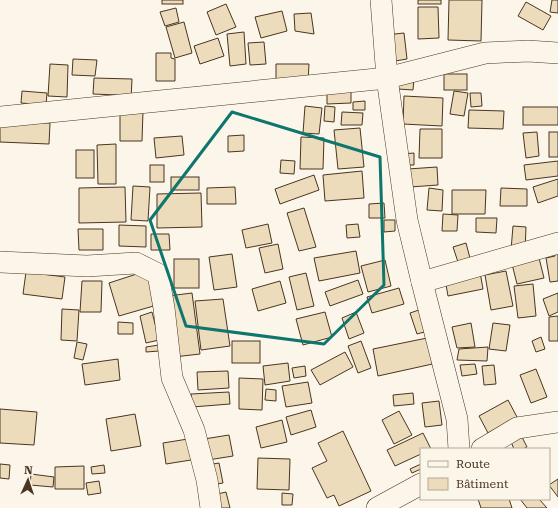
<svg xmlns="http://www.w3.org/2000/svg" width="558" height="508" viewBox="0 0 558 508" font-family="'Roboto Serif',serif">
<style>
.building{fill:#ecdcbc;stroke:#4a3520}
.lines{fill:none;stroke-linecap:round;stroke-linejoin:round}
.minor-casing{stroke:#4a3520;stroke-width:22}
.minor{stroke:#fbf6e9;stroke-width:21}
.marked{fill:none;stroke:#0f766e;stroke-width:3;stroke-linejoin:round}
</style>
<rect width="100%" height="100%" fill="#fbf6e9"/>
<g class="building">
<rect x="162" y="0" width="21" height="4"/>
<rect x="418" y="0" width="23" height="4"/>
<path d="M449,0H482L481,41L448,40Z"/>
<path d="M552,0H558V13L550,12Z"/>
<path d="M526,2L551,16L543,30L518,16Z"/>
<path d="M226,4L236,27L216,35L207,12Z"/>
<path d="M418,7H438L439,38L418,39Z"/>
<path d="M176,8L179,22L165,26L160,12Z"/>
<path d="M282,11L287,31L261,38L255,17Z"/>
<path d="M311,13L314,34L295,31L294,14Z"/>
<path d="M184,22L192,53L175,58L166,27Z"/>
<path d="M244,32L246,64L230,66L227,34Z"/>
<path d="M404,33L407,59L389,62L386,35Z"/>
<path d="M218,38L224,56L200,64L194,46Z"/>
<path d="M264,42L266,64L250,65L248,43Z"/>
<path d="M156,53H171V58L175,59V81H156Z"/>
<path d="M73,59L97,60L95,76L72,75Z"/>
<path d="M50,64L68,65L67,97L48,96Z"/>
<path d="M276,64H309L308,82H276Z"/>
<rect x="444" y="74" width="23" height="16"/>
<path d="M398,77L414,78L413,90L398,89Z"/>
<path d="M94,78L132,79L131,100H116L117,95L93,94Z"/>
<path d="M327,88H351V103L327,104Z"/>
<path d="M22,91L47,93L46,105L21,103Z"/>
<path d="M454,91L468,93L464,116L450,114Z"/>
<path d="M470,93H481L482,106L471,107Z"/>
<path d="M404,96L443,98L442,126L403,124Z"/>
<path d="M365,101V110H353V102Z"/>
<path d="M305,106L322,108L319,134L303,133Z"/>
<path d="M325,106L335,107L334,122L324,121Z"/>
<rect x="523" y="107" width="35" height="18"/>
<path d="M120,110L143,111L142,141H120Z"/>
<path d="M469,110L504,111L503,129L468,128Z"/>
<path d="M342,112L363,113L362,125H341Z"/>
<path d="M0,121L50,123L49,144L0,142Z"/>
<path d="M360,128L364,167L338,169L334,130Z"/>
<path d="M420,129H442V158H419Z"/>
<path d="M537,132L539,156L526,158L523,133Z"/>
<rect x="549" y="132" width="9" height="25"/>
<path d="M244,135V151L228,152V136Z"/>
<path d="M182,136L184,155L156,158L154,138Z"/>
<path d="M301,137L324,138L323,169H300Z"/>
<path d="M116,144V184H98L97,145Z"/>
<rect x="76" y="150" width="18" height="28"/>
<path d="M414,153V165H401L402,154Z"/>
<path d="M281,160L295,161L294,174L280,173Z"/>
<path d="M558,161V176L526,180L524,165Z"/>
<rect x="150" y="165" width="14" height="17"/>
<path d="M437,167L438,185L410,187L408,169Z"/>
<path d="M362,171L364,198L325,201L323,175Z"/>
<path d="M314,175L319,190L280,204L275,189Z"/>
<rect x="171" y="177" width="28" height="13"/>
<path d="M558,179V196L538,203L533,187Z"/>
<path d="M133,186L150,187L148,221L131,220Z"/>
<path d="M125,187L126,222L79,223V188Z"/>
<path d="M235,187L236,204H207V188Z"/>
<path d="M429,188L443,190L442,211L427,210Z"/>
<path d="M501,188L527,189V206H500Z"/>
<path d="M452,190H486L485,214H452Z"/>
<path d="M201,193L202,227L157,228V194Z"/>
<path d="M384,203L385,218H369V204Z"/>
<path d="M304,208L316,247L299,251L287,213Z"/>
<path d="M443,214L458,215L457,231H442Z"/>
<path d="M476,218H497L496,233L476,232Z"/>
<path d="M384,220H395V231L384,232Z"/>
<path d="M268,224L272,243L246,248L242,230Z"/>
<path d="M358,224L360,237L347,238L346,225Z"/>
<path d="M119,225L146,226V247L119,246Z"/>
<path d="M513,226L526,227L525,251L511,250Z"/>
<path d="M78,229H103V250H79Z"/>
<path d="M151,234H169L170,250H151Z"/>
<path d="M466,243L470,258L458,262L453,247Z"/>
<path d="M278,244L283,269L265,273L259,248Z"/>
<path d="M554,248H558V281L550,282L546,258L555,256Z"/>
<path d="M356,251L360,273L319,281L314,258Z"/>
<path d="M232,254L237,287L214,290L209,257Z"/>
<path d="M539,258L544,278L517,284L512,264Z"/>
<rect x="174" y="259" width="25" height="29"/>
<path d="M385,260L391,286L368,292L361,266Z"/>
<path d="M146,271L157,305L119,316L109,283Z"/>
<path d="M506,271L513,306L491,310L485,275Z"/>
<path d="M26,272L65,277L62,299L23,294Z"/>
<path d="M480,272L483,289L448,296L445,279Z"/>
<path d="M306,273L314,306L297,310L289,277Z"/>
<path d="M358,280L363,294L330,306L325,292Z"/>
<path d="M82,281H102L101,312H80Z"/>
<path d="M280,281L286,303L258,311L252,289Z"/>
<path d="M533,284L536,316L518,318L514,286Z"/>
<path d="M399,288L404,304L372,313L367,297Z"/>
<path d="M192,293L200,354L174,357L168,296Z"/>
<path d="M558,293V312L549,316L543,299Z"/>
<path d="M223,299L230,346L201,350L195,301Z"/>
<path d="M62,309L79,310L77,341L61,340Z"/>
<path d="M422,309L428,331L417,334L410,313Z"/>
<path d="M152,312L159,340L146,343L140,316Z"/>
<path d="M325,312L332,337L303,345L296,319Z"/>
<path d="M356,312L364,333L349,339L342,318Z"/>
<path d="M558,316V341H549V317Z"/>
<path d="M118,322L133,323V334H118Z"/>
<path d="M471,323L475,347L457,348L452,327Z"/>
<path d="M493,323L510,325L506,351L489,349Z"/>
<path d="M432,337L437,363L378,376L373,349Z"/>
<path d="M541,337L545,349L536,352L532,341Z"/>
<rect x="232" y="341" width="28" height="22"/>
<path d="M361,341L371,368L358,373L348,346Z"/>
<path d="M77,342L87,344L83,360L74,358Z"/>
<path d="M159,345V351L146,352V347Z"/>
<path d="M488,347L487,361L457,360L459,349Z"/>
<path d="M345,352L353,367L320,385L311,370Z"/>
<path d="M118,359L120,380L85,385L82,364Z"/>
<path d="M288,363L290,381L265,385L263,366Z"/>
<path d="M475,364L477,374L462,376L460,365Z"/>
<path d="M494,365L496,384L484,385L482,366Z"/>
<path d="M305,366L306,376L294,378L292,368Z"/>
<path d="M536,369L547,397L531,403L520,375Z"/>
<path d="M228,371L229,388L198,390L197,372Z"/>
<path d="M239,378L263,379L262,410L239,409Z"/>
<path d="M308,382L312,403L286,407L282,386Z"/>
<path d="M266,389L276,390V401L265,400Z"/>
<path d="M229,392L230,404L192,407L191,394Z"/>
<path d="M413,393L414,404L394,406L393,395Z"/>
<path d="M508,400L517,417L488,433L479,416Z"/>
<path d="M439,401L442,425L425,427L422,403Z"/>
<path d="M0,409L37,412L34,445L0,443Z"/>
<path d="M311,410L316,427L291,435L286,417Z"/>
<path d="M399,411L412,435L394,444L382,420Z"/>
<path d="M135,414L141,446L111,451L106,419Z"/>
<path d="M282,420L287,442L261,448L256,427Z"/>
<path d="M343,431L371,491L339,506L334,495L327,498L312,468L327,461L318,443Z"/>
<path d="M423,433L431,449H421V454L395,466L387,450Z"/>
<path d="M229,435L233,456L208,460L204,439Z"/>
<path d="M522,437L527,447L523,449H514L511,442Z"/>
<path d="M194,438L197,459L166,464L163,443Z"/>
<path d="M258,458L290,459L289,490L257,489Z"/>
<path d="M219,463L223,483L211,485L207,465Z"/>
<path d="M0,464L10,465L9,479L0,478Z"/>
<path d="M421,464V469L412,473L410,469Z"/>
<path d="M104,465L105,473L92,474L91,467Z"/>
<path d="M84,466V489H55V467Z"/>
<path d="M31,474L54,477L53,487L30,485Z"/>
<path d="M558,479V497L549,485Z"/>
<path d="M99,481L101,493L88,495L86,483Z"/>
<path d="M226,492L230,508H216L213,495Z"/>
<path d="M282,493L293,494L292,505H282Z"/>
<path d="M478,499H509L512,508H481Z"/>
<path d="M520,499H539L547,508H527Z"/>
</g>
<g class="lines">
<g class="minor-casing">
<g id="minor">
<path d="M381,0L387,78L407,220L422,282"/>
<path d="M0,117L387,78L485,53L528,51L558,53"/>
<path d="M0,262L87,266L136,263L158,274L164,308L172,378L194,430L207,480L211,508"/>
<path d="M459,449L457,419L422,282L558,243"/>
<path d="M482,449L517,428L558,422"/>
<path d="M377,508L421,484"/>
</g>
</g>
<use href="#minor" class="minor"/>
</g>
<path class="marked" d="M232,112L380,157L384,285L324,344L186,326L150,220Z"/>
<rect x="420" y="448" width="130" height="52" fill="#fbf6e9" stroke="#b4a999"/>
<rect x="428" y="461" width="20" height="6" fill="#fbf6e9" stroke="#b4a999"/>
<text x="456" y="468" font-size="12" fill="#4a3520">Route</text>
<rect x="428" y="478" width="20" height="12" fill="#ecdcbc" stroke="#b4a999"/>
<text x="456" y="488" font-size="12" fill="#4a3520">Bâtiment</text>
<g transform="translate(28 480) rotate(3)" stroke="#fbf6e9" stroke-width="3" paint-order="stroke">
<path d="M0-3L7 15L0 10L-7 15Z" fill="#4a3520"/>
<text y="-6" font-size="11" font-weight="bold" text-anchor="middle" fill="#4a3520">N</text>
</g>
</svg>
